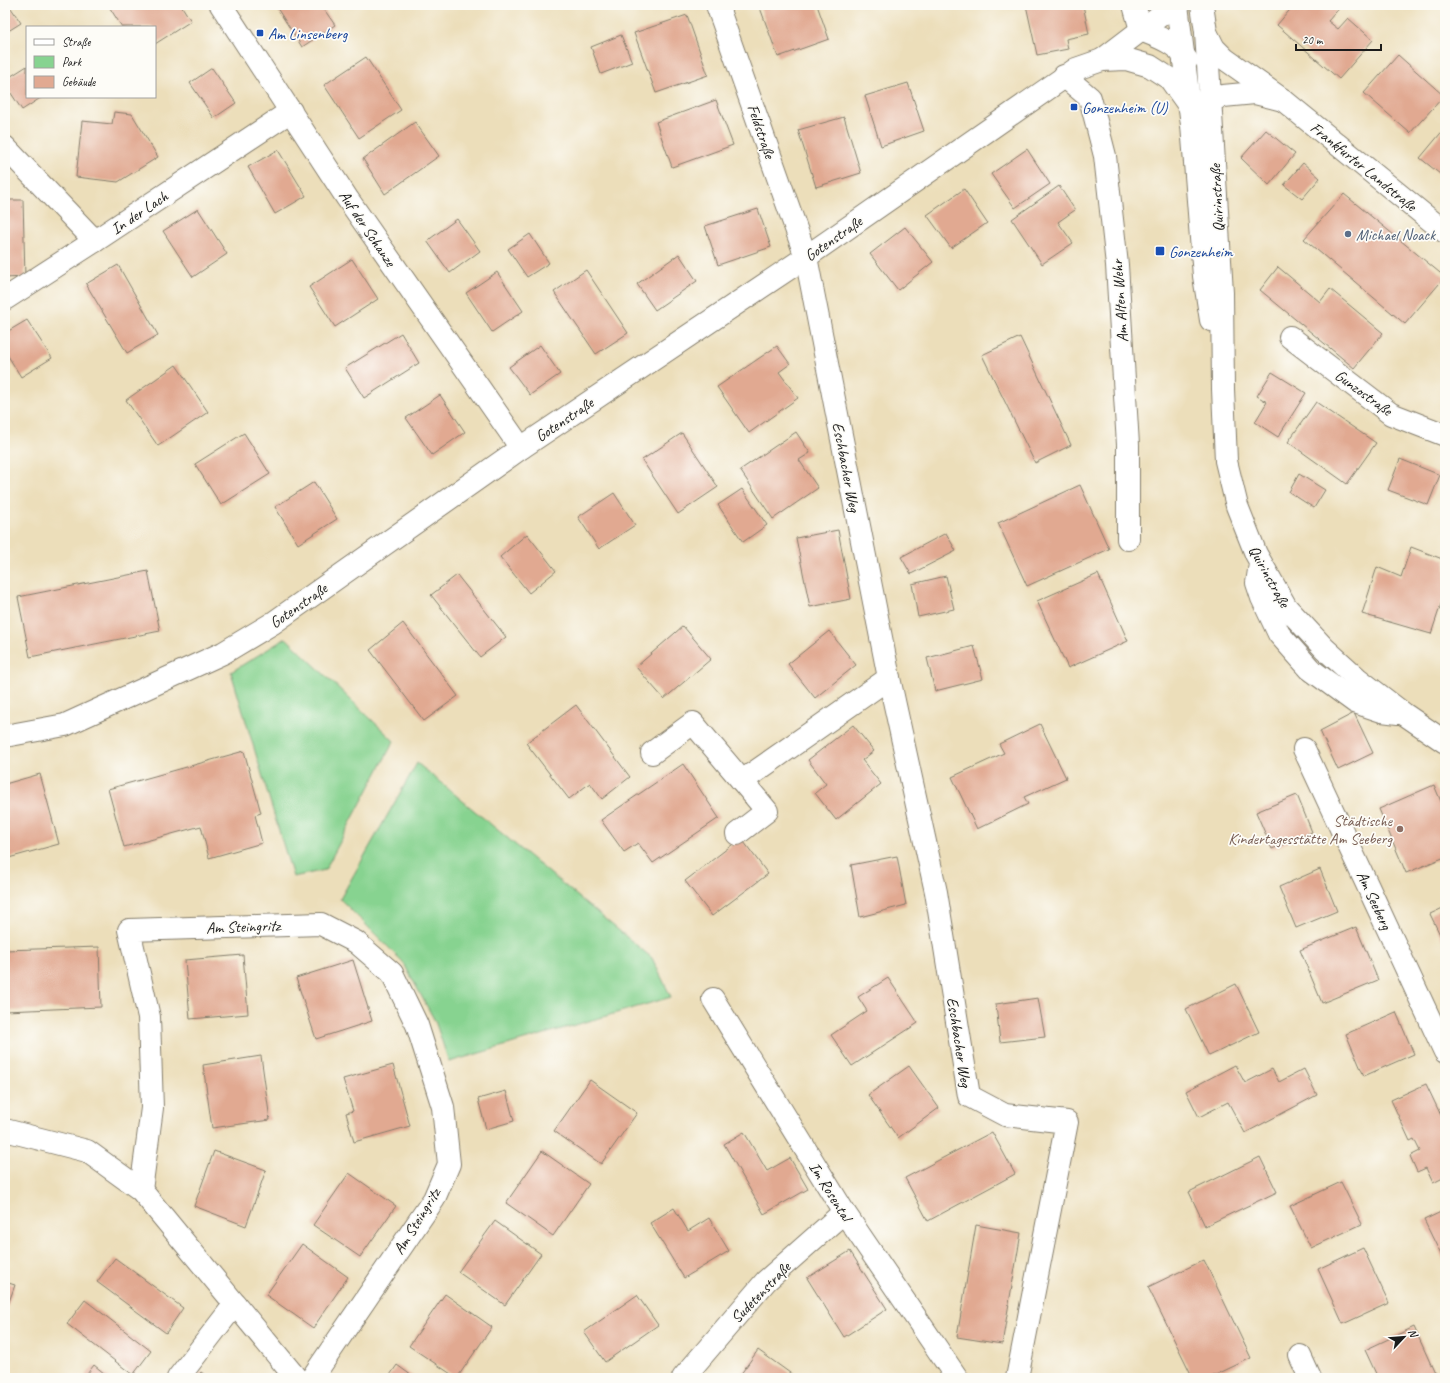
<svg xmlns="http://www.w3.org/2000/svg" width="1450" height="1383" viewBox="0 0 1450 1383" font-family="Caveat,sans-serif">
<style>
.green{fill:#87d390;stroke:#527856}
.building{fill:#e1a991}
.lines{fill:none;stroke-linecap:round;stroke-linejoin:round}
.minor-casing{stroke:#847d6b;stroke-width:24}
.minor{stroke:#fff;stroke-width:22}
.transit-dot{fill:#1a4fb4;stroke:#fdfcf7;stroke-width:1.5}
.service-dot{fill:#5c6f8a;stroke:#fdfcf7;stroke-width:1.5}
.education-dot{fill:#8d6e63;stroke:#fdfcf7;stroke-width:1.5}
.labels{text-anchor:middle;stroke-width:3.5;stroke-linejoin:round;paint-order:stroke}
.transit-label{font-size:16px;fill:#164399;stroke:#fdfcf7;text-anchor:start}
.street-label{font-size:16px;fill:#1c1c1c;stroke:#fdfcf7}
.service-label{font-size:16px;fill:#4e5e75;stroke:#fdfcf7;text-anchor:start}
.education-label{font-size:16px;fill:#785e54;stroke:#fdfcf7;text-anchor:end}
</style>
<rect width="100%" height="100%" fill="#fdfcf7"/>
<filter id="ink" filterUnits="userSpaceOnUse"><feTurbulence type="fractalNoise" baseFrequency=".025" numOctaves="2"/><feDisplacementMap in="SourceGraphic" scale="8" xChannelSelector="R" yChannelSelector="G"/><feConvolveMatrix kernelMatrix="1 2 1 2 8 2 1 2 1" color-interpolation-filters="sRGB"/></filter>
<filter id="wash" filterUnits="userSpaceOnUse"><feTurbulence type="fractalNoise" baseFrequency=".012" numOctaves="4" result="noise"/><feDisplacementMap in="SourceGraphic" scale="16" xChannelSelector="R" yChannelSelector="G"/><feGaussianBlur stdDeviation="0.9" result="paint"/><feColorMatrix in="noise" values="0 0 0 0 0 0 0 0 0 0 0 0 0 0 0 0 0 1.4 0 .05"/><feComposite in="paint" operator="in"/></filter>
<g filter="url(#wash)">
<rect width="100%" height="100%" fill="#ecdeba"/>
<g class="green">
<path d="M286,638L394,741L325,870L293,877L231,672Z"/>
<path d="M417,763L652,958L671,997L449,1062L435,1021L403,962L340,899Z"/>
</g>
<g id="blocks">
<g class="building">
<path d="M5,5H9L21,23L5,33Z"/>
<path d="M108,5H181L191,21L155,44V27H122Z"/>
<path d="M275,5H321L335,25L302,47Z"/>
<path d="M759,5H817L829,39L778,57Z"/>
<path d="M1026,5H1083L1089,34L1066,39L1068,49L1037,55Z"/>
<path d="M1294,5H1308L1311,7L1313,5H1342L1328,21L1338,29L1348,18L1373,40L1339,79L1277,25Z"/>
<path d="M687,15L708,75L656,93L634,33Z"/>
<path d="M621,35L632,62L601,74L591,47Z"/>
<path d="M1398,55L1444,96L1410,133L1364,93Z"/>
<path d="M366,57L401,110L359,138L324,85Z"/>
<path d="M27,66V97H42L22,110L5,84V80Z"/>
<path d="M212,68L236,103L214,118L190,83Z"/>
<path d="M908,83L924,131L881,146L865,96Z"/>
<path d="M716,100L733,145L672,167L656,122Z"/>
<path d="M114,112L132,114L158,157L118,182L76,177L82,121L112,124Z"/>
<path d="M844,117L861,173L816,187L798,130Z"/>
<path d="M415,122L439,156L385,194L363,159Z"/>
<path d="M1445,128V178L1420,158Z"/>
<path d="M1266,130L1295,154L1269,185L1241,158Z"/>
<path d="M1027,149L1050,184L1015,208L991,174Z"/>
<path d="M278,150L306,196L275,214L248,167Z"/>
<path d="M1303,163L1320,178L1302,199L1284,185Z"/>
<path d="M1059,186L1075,210L1058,222L1073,243L1042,264L1012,219Z"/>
<path d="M964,189L987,223L951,248L927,215Z"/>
<path d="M1344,194L1445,277L1405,324L1304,239Z"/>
<path d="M5,200H23L25,277L5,278Z"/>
<path d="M198,209L227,254L193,277L163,231Z"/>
<path d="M758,209L771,247L718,265L705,226Z"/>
<path d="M457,219L480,251L450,273L427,241Z"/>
<path d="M905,227L933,262L898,290L870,254Z"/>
<path d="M530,234L549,263L527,277L508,249Z"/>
<path d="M679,254L697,281L655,310L637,284Z"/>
<path d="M352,259L378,299L335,327L309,287Z"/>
<path d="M118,265L158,335L127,353L86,284Z"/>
<path d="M1278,267L1320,302L1330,289L1383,333L1354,368L1260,290Z"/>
<path d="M586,270L628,333L596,354L554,292Z"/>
<path d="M497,272L523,311L492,332L466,293Z"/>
<path d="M27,320L52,358L21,377L5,351V333Z"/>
<path d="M401,333L419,363L364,398L345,368Z"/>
<path d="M1020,337L1071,445L1035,463L982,355Z"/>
<path d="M540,345L560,374L530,395L509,367Z"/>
<path d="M777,346L790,364L779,372L798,398L749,433L717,387Z"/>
<path d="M176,365L208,412L158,446L126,400Z"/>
<path d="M1272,372L1306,393L1278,437L1255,422L1267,402L1257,396Z"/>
<path d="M440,395L465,432L432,455L406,418Z"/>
<path d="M1316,402L1376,443L1347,484L1288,442Z"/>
<path d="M796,432L810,453L799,460L818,488L773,519L740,470Z"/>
<path d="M244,433L270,474L221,505L195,464Z"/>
<path d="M682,433L718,487L678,514L642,460Z"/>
<path d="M1400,459L1440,475L1428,505L1388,490Z"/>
<path d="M1299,474L1325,490L1314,508L1289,492Z"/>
<path d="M314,482L337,519L298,544L275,507Z"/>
<path d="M1080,485L1109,549L1027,586L998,523Z"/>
<path d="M742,489L767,525L743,542L718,505Z"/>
<path d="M614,493L635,525L599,549L578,517Z"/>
<path d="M838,530L851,599L810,607L796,538Z"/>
<path d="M946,533L956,551L911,574L901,557Z"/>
<path d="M527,534L556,571L529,593L500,557Z"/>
<path d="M1411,547L1445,560V592L1431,634L1362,614L1377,567L1401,577Z"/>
<path d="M148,571L160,631L30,657L18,597Z"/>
<path d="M1098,574L1128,641L1068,668L1037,601Z"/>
<path d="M457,575L506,637L480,657L431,595Z"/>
<path d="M946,576L954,609L918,617L912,584Z"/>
<path d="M403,623L458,696L424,721L370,650Z"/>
<path d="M683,626L711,659L664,699L636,667Z"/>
<path d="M829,631L856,665L815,698L788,664Z"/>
<path d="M974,646L983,679L935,691L927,658Z"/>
<path d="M576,705L630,777L602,799L590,783L569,799L526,743Z"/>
<path d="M1354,713L1373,753L1338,770L1320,731Z"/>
<path d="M1040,724L1066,778L1024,797L1028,804L977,829L952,777L1004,753L999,744Z"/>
<path d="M853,725L874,751L862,760L881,784L836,820L815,793L826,784L808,760Z"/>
<path d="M244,751L261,813L255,815L262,843L209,858L201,826L124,847L108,789Z"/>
<path d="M683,764L719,818L653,863L638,843L624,852L601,820Z"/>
<path d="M40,774L59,844L5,859V784Z"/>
<path d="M1434,785L1445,811V857L1406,873L1379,809Z"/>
<path d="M1297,795L1312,832L1272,849L1256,812Z"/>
<path d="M741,838L768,874L712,916L685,881Z"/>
<path d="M897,856L906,905L860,917L851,865Z"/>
<path d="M1320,869L1337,911L1296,928L1279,887Z"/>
<path d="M1445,907V945L1430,914Z"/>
<path d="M1356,927L1378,980L1322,1003L1300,950Z"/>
<path d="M99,947L101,1007L5,1011V950Z"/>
<path d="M243,955L248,1014L190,1019L185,960Z"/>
<path d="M353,960L372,1021L316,1039L296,978Z"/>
<path d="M888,978L918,1023L852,1066L831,1035L867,1011L858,997Z"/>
<path d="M1236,984L1259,1032L1209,1056L1186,1009Z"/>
<path d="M1038,998L1045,1037L1000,1042L996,1004Z"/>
<path d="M1396,1012L1414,1054L1364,1076L1346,1034Z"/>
<path d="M261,1056L270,1120L212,1128L203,1065Z"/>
<path d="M393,1065L410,1126L354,1142L346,1113L353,1111L343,1079Z"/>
<path d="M1235,1065L1245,1083L1272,1069L1279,1082L1304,1069L1317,1095L1245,1133L1228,1102L1199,1117L1186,1091Z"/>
<path d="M909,1066L939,1108L898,1138L868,1095Z"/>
<path d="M590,1080L637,1113L601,1164L554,1131Z"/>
<path d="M1426,1084L1445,1124V1177L1433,1183L1426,1168L1417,1172L1410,1156L1420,1151L1414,1139L1410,1141L1391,1100Z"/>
<path d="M506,1091L514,1121L486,1129L478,1099Z"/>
<path d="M744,1132L767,1171L790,1158L808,1189L764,1214L724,1144Z"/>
<path d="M992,1132L1015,1174L928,1221L905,1178Z"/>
<path d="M214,1151L266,1170L246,1226L194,1206Z"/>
<path d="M542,1151L589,1184L553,1236L506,1203Z"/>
<path d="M1260,1157L1277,1192L1205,1226L1189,1192Z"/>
<path d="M349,1173L396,1206L360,1257L313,1225Z"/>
<path d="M1341,1182L1362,1224L1311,1248L1290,1206Z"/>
<path d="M674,1208L688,1231L709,1218L729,1251L684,1278L650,1223Z"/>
<path d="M1445,1210V1263L1424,1220Z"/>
<path d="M495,1221L541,1254L505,1305L458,1272Z"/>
<path d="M976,1225L1021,1233L1002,1344L957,1337Z"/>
<path d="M302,1244L348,1277L313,1328L266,1295Z"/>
<path d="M1363,1248L1389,1303L1343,1324L1318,1269Z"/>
<path d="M850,1251L887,1309L844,1337L807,1278Z"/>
<path d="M115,1258L183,1308L166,1333L97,1282Z"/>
<path d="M1204,1260L1251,1358L1209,1378H1193L1148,1287Z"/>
<path d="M5,1282L15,1285L5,1313Z"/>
<path d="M445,1294L492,1327L457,1378L409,1346Z"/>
<path d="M637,1295L658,1325L605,1362L584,1332Z"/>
<path d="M85,1300L151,1351L133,1375L67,1324Z"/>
<path d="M1414,1327L1437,1378H1378L1365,1350Z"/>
<path d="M758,1350L797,1378H738Z"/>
<path d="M94,1365L110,1378H84Z"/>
<path d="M397,1365L415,1378H388Z"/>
<path d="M201,1372L209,1378H196Z"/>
</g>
</g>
</g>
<g filter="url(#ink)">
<use href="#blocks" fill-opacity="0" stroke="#847d6b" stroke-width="1"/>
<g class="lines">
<g class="minor-casing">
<g id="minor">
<path d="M221,5L347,198L521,448"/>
<path d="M717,5L806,257L889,678L936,892L969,1096L1005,1115L1067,1122L1017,1378"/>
<path d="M1134,5L1141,30"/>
<path d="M1177,5L1192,125L1204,276L1211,320"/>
<path d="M1202,5L1206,32L1214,48L1225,59L1283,100L1445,232"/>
<path d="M1141,30C1158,37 1177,43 1187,60"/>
<path d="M1206,32L1222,293L1223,389L1226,461L1237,506L1256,554L1286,607L1324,648L1357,678L1404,714L1445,742"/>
<path d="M1102,60L1174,5"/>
<path d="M1064,76L1090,98L1105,156L1117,265L1128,445V539"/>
<path d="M5,147L95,241L291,111"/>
<path d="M5,299L95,241"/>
<path d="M1290,337L1391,414L1445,435"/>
<path d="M1260,564L1257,583L1262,598L1279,634L1310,669L1355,702L1382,711L1398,713"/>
<path d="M5,736L65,725L223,653L273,623L521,448L806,257L1076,69L1102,60L1126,59L1150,66L1170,79L1190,107L1223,96L1255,93L1283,100"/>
<path d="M1304,749L1445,1052"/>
<path d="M652,753L693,723L742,781L889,678"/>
<path d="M737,834L767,811L742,781"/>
<path d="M713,999L844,1212L957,1378"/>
<path d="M5,1130L87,1151L141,1190L296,1378"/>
<path d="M141,1190L152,1108L149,1017L129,930L321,924L356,942L392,973L417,1025L443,1107L449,1164L434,1199L312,1378"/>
<path d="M1300,1356L1310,1378"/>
<path d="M178,1378L235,1304"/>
<path d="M683,1378L766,1281L844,1212"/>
</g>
</g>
<use href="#minor" class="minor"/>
</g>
</g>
<g class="transit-dot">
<rect x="256" y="29" width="8" height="8" rx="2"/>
<rect x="1070" y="103" width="8" height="8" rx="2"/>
<rect x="1155" y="246" width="10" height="10" rx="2"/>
</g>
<circle class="service-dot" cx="1348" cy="234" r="4"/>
<circle class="education-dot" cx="1400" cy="829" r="4"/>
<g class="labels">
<g class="transit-label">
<text x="268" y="39">Am Linsenberg</text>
<text x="1082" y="113">Gonzenheim (U)</text>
<text x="1169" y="257">Gonzenheim</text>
</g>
<g class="street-label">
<text transform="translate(762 131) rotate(71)" y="6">Feldstraße</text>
<text transform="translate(1364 166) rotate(39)" y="6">Frankfurter Landstraße</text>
<text transform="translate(1216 198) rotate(-93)" y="6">Quirinstraße</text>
<text transform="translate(139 212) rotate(-34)" y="6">In der Lach</text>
<text transform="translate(368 228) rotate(56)" y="6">Auf der Schanze</text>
<text transform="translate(833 238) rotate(-35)" y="6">Gotenstraße</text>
<text transform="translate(1119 301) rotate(-94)" y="6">Am Alten Wehr</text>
<text transform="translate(1364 392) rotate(36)" y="6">Gunzostraße</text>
<text transform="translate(564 419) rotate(-34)" y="6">Gotenstraße</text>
<text transform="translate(847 467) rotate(79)" y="6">Eschbacher Weg</text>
<text transform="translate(1270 576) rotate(61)" y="6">Quirinstraße</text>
<text transform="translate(298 605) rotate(-35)" y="6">Gotenstraße</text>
<text transform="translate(1375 900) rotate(65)" y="6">Am Seeberg</text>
<text transform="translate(243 926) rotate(-2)" y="6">Am Steingritz</text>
<text transform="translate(960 1042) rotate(81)" y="6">Eschbacher Weg</text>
<text transform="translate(831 1191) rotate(58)" y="6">Im Rosental</text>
<text transform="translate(416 1221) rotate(-58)" y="6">Am Steingritz</text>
<text transform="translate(760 1292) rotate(-46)" y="6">Sudetenstraße</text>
</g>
<g class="service-label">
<text x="1356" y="240">Michael Noack</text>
</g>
<g class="education-label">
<text x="1392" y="826">Städtische<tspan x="1392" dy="18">Kindertagesstätte Am Seeberg</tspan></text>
</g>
</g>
<rect width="1450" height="1383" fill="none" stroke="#fdfcf7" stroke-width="20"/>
<rect x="26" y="26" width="130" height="72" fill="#fdfcf7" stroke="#a3a29f"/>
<rect x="34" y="39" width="20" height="6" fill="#ffffff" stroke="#a3a29f"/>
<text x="62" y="46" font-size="12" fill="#1c1c1c">Straße</text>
<rect x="34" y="56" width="20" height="12" fill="#87d390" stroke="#a3a29f"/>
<text x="62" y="66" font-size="12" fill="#1c1c1c">Park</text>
<rect x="34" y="76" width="20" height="12" fill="#e1a991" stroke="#a3a29f"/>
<text x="62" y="86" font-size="12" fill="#1c1c1c">Gebäude</text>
<g transform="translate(1404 1337) rotate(64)" stroke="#fdfcf7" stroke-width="3" paint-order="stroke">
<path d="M0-3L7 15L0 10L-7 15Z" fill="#1c1c1c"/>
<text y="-6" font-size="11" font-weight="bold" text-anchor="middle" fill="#1c1c1c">N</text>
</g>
<path d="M1296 44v6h85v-6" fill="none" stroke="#1c1c1c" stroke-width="2"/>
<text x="1302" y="44" font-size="12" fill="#1c1c1c" stroke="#fdfcf7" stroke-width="3" paint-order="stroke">20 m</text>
</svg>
